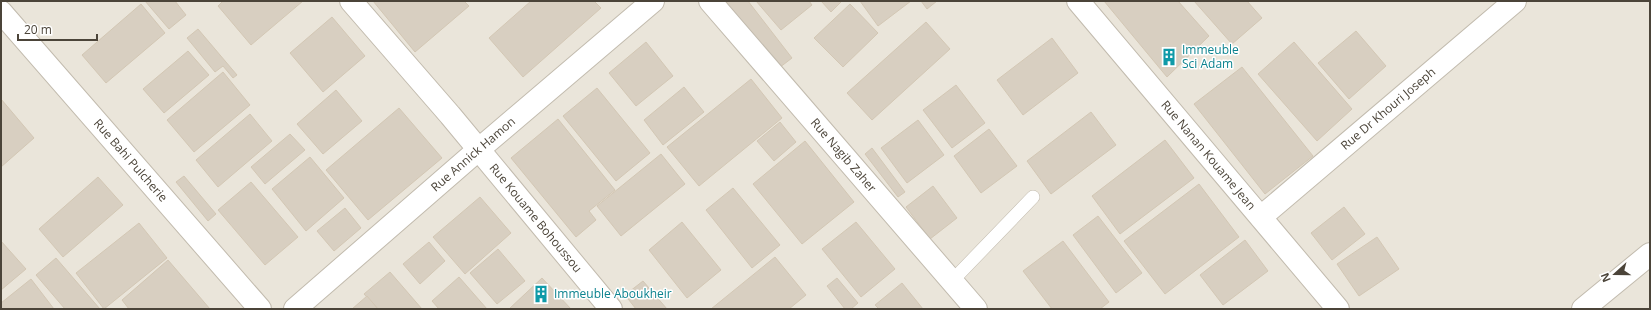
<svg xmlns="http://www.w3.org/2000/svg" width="1651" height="310" viewBox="0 0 1651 310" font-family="'Open Sans',sans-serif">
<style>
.residential{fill:#eae5da}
.building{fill:#d8cfc1;stroke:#d3c7b4}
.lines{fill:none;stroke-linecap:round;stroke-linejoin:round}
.service-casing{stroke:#c2bbae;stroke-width:14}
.minor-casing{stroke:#c2bbae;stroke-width:24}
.service{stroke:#fff;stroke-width:13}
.minor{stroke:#fff;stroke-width:22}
.labels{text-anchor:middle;stroke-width:3;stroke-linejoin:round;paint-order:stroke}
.culture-label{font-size:12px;fill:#0d838f;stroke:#fff;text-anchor:start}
.street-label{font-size:12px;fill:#4b4439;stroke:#fff}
</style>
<rect width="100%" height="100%" fill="#f6f3ec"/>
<rect class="residential" x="1" y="1" width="1649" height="308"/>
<g class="building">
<path d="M145,1H175L186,15L169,29Z"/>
<path d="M223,1H303L251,45L218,6Z"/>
<path d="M373,1H464L469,6L415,52Z"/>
<path d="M531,1H594L601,8L523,77L489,38Z"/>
<path d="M729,1H748L792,58L775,71L723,5Z"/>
<path d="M756,1H809L812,5L781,30Z"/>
<path d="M821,1H842L831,12Z"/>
<path d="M860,1H911L878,26Z"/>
<path d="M921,1H937L927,9Z"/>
<path d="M1104,1H1178L1209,36L1167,77Z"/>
<path d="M1194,1H1247L1262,18L1232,44Z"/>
<path d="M141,4L165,33L106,83L82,55Z"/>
<path d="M850,4L878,33L843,67L814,38Z"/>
<path d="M332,17L365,56L323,92L290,53Z"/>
<path d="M926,22L950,49L872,120L847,93Z"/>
<path d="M198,29L237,75L233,78L223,66L215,72L187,38Z"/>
<path d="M1356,31L1386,66L1349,99L1318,63Z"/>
<path d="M1052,38L1078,73L1023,115L997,80Z"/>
<path d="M646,42L673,76L636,106L609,73Z"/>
<path d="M1294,42L1352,109L1317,141L1258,74Z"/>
<path d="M188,51L209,75L164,113L143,89Z"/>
<path d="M1242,67L1313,156L1265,194L1194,104Z"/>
<path d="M223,72L250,105L194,152L167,120Z"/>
<path d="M751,79L782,118L699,186L667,147Z"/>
<path d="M956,85L985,123L952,148L923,110Z"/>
<path d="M684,87L704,112L663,145L644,120Z"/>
<path d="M597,88L650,153L616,181L563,116Z"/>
<path d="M336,90L362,121L323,154L297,124Z"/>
<path d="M1,99L34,138L1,167Z"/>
<path d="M399,108L442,158L368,220L326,170Z"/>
<path d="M1091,112L1116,145L1051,194L1027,161Z"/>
<path d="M250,114L272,141L218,187L196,160Z"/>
<path d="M558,119L615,190L589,211L596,220L576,237L511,158Z"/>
<path d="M918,120L944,155L907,183L881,148Z"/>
<path d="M780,122L796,142L774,161L757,141Z"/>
<path d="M989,129L1017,166L981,193L954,156Z"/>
<path d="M290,134L305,150L265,184L251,167Z"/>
<path d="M1165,140L1194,178L1120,234L1092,196Z"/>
<path d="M805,141L854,202L802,244L753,184Z"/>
<path d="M872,148L905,192L898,197L865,154Z"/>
<path d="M661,154L685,184L621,236L597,206Z"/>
<path d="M310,157L344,198L306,231L272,189Z"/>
<path d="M184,176L216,214L208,221L176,182Z"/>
<path d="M98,177L123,205L63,257L39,229Z"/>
<path d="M251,182L298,237L265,265L218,210Z"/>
<path d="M1199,184L1239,237L1165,294L1124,241Z"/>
<path d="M933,186L957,218L930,239L906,207Z"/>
<path d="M733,188L780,245L752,268L706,210Z"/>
<path d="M480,197L511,233L465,274L433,237Z"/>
<path d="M1344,207L1365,234L1332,260L1311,233Z"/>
<path d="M345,208L361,228L334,251L317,231Z"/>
<path d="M1098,216L1142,273L1116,293L1073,235Z"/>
<path d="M682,222L721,270L687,298L649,250Z"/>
<path d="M856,222L895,269L861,297L822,249Z"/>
<path d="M139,223L167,258L104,309L76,273Z"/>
<path d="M1377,237L1399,269L1359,296L1337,264Z"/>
<path d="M1245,240L1268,271L1223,305L1200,275Z"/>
<path d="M1,241L26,269L1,290Z"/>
<path d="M1063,241L1109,302L1100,309H1052L1023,271Z"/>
<path d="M429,242L445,261L420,284L403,264Z"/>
<path d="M498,249L525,281L497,304L470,273Z"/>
<path d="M775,257L806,295L789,309H711Z"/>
<path d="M56,258L100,309H65L36,275Z"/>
<path d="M168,260L210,309H129L122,300Z"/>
<path d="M390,272L422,309H378L364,294Z"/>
<path d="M459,277L487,309H439L432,301Z"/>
<path d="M542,278L571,309H509Z"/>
<path d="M837,278L858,303L851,309H845L827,286Z"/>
<path d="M31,279L54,309H1V303Z"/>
<path d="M643,281L667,309H636L625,295Z"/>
<path d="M902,283L923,309H879L875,305Z"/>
<path d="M367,296L378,309H352Z"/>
</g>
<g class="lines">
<g class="service-casing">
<path id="service" d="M952,281L1033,197"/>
</g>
<g class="minor-casing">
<g id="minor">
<path id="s1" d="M351,1L450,115L611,309"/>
<path id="s2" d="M710,1L976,309"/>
<path id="s3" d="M1078,1L1338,309"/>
<path id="s4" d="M1,12L260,309"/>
<path id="s5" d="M1261,217L1515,1"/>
<path id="s6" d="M295,309L478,150L653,1"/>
<path d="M1583,309L1650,254"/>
</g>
</g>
<use href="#service" class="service"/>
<use href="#minor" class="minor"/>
</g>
<defs>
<g id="building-bare" transform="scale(1.38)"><path d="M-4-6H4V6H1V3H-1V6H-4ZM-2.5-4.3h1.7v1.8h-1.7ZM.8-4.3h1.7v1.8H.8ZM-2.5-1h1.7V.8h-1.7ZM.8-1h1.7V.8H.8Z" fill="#0f9aa8" stroke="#fff" stroke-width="2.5" paint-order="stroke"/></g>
</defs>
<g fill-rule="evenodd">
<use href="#building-bare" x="1169" y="57"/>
<use href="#building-bare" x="541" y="294"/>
</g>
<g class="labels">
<g class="culture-label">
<text x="1182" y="54">Immeuble<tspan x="1182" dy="14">Sci Adam</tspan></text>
<text x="554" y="298">Immeuble Aboukheir</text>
</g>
<g class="street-label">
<text dy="4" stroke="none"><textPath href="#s5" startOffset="167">Rue Dr Khouri Joseph</textPath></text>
<text dy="4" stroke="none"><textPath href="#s6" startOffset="236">Rue Annick Hamon</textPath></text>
<text dy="4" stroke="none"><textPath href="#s2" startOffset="204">Rue Nagib Zaher</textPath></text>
<text dy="4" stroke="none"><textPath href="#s3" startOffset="202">Rue Nanan Kouame Jean</textPath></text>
<text dy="4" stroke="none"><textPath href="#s4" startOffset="197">Rue Bahi Pulcherie</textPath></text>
<text dy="4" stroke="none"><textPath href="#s1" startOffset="285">Rue Kouame Bohoussou</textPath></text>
</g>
</g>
<rect width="1651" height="310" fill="none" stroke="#4b4439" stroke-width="4"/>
<g transform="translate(1615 274) rotate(249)" stroke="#ffffff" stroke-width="3" paint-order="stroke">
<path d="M0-3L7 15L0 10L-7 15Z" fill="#4b4439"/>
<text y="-6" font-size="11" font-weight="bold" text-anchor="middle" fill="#4b4439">N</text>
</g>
<path d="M18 34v6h79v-6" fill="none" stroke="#4b4439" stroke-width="2"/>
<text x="24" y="34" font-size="12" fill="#4b4439" stroke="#ffffff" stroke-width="3" paint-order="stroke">20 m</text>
</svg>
